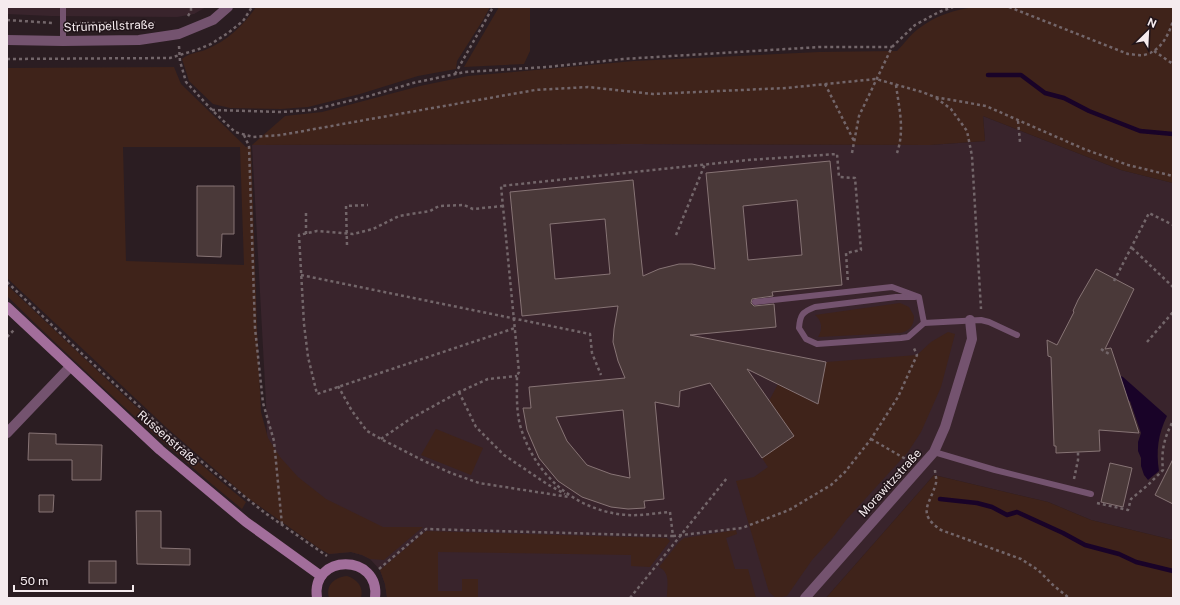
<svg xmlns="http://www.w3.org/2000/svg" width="1180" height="605" viewBox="0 0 1180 605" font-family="'Public Sans',sans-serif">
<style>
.built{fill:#39242c}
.green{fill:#3f231a;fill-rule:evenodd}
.water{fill:#190328}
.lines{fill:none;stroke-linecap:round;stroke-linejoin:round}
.stream{stroke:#190328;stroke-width:4.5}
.building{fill:#4a3939;stroke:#877475;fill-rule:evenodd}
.path{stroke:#73666a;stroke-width:2.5;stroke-dasharray:3 3;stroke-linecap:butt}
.lane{stroke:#74536f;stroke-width:6}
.street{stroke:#74536f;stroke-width:10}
.secondary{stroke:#a26e9b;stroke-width:10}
.labels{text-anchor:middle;stroke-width:3;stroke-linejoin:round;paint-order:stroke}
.street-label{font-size:12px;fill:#f5ebee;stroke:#211419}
</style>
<rect width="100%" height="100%" fill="#2b1d22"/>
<g class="built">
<path d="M7,7H206L194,14L177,17L51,16L7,14Z"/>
<path d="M983,116L1121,170L1173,183V540L1091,520L1048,502L934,475L826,598H387L385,584L380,570L370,559L362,555L351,552L329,554L269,508L266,403L252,145L635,144L930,145L985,141Z"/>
</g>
<g class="green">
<path d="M256,7H490L483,20L457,61L456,69L418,76L360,94L308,107L281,109L230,108L213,104L189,81L182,59C189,53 197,53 205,50C227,41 243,26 256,7Z"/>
<path d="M499,7H530V51L524,64L464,67Z"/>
<path d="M976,7H1173V183L1121,170L983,116L985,141L930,145L635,144L252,145L285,116L322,112L420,86L468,76L634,61L819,52L897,51C904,44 910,35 918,29C935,16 955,9 976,7Z"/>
<path d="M174,67L181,84L246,147H251L257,329L261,412L268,438L280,457L298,477L326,499L383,527H423L384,560L370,559L362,555L351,552L329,554L320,549L248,498L168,429L7,278V68ZM123,147H240L244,265L126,261Z"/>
<path d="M7,285C85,359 162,434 246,502L242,509C160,442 83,370 7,296Z"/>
<path d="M900,303L909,307L914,316C914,326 909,332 899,333L818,337C823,329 822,321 815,315Z"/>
<path d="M948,332L955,334L941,387L921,432L908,452L846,520L834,536L812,560L787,596L776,598L769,592L736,481L754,477L768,467L762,458L769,401L778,384L817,404L826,362L917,355L931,342Z"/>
<path d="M436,429L483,448L471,475L421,455Z"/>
<path d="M934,475L1048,502L1091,520L1173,540V598H826Z"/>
<path d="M736,530L737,534L726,538L735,569H748L756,598H667C667,586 671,573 659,567L679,542L684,538Z"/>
<path d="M426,531L667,538L670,541L650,567L631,566V555L438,552V591H462V579H478V598H387L385,584L380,570Z"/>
<path d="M347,576C357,579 364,587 361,598H329C325,585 335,577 347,576Z"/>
</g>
<path class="water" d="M1116,374L1123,377L1167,416C1158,434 1156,451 1159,471L1148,480L1144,475L1141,466V458L1138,451V442L1141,433L1130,401L1126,402Z"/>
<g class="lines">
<g class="stream">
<path d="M988,75H1021L1045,93L1064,98L1089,111L1140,131L1173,134"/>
<path d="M940,499L977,503L992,507L1007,515L1017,512L1063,533L1085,545L1119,554L1136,562L1173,571"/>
</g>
</g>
<g class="building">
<path d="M830,161L842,285L772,292L773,296L752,299L751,303L754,306L774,304L776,327L690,335L826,362L818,404L747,369L794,436L762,458L710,383L680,391L679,407L655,402L664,499L644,501L645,508L628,509L611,507L582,497L558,481L539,458L527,430L523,408H531L529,387L625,378L618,361L613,342L614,329L618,306L522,316L510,192L633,180L643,276L659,269L679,264H692L715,269L706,173ZM797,200L802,255L748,260L743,206ZM605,219L610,274L555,279L550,224ZM623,410L630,478L611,474L587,465L567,441L556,417Z"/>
<path d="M197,186H234V234H222L221,257L197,256Z"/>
<path d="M1096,269L1134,289L1105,349L1111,348L1139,433L1099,430L1100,451L1056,453V446H1054L1051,357L1048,356L1047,340L1057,345L1074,312L1073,311L1078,300Z"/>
<path d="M29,433L56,434V444L102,445L101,480H72V460H28Z"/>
<path d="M1173,459V504L1155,495Z"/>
<path d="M1110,463L1132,468L1123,507L1101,502Z"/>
<path d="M39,495H54L53,512H39Z"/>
<path d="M136,511H161V548L190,549V565L137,564Z"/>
<rect x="89" y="561" width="27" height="22"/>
</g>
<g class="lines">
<g class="path">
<path d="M1009,7L1128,54C1133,54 1139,56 1144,55C1161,51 1168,36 1173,21"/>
<path d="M188,16L191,11V7"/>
<path d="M7,20L53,23"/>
<path d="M74,23H155"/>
<path d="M179,46L180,61L186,82L212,110L235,132L253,137L281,135L410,112L535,90L588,87L653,94L786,88L876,79L922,92L935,97L986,106L1084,149L1128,165L1173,176"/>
<path d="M1154,51L1173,64"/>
<path d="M7,59L170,58L199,49L211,44L228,33L243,21L252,7"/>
<path d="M455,74L493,7"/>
<path d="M825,84L854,141"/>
<path d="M896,85C899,108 905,130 897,153"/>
<path d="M936,98L951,109L967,131L972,156L981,309"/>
<path d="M212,110L282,112L312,110L369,96L413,83L465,72L547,67L623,59L820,47H892"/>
<path d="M1018,121L1020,142"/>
<path d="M244,135L249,146L255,328L263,403L274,441L282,525"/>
<path d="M852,153L859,116L892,47L915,25L939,12L953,7"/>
<path d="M503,206L473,209L464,205L439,206L430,211L399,216L373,229L353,234L317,231L299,235L304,324L308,357L317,394L515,328"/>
<path d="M306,234V213"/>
<path d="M676,235L705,164"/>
<path d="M347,245L346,206L368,205"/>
<path d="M1132,248L1173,287"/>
<path d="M301,275L590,334L592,353L601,375"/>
<path d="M1114,281L1149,213L1173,225"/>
<path d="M7,282L79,351L166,431L209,468L265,513L327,556"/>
<path d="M7,337L14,330"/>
<path d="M1147,342L1173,312"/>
<path d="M1101,349L1109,354"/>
<path d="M338,386L352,411L367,431L381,439L424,461L451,473L479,483L569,497"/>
<path d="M459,392L476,427L504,455L547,484L565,494"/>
<path d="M381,439L410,419L459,392L488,379L517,376"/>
<path d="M871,439L909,461"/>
<path d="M935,470C935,474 937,479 936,483C930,505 916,513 941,530L1021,559L1038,570L1053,585L1069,598"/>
<path d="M1074,479L1078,460V451"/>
<path d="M1097,503L1128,510L1131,499L1148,485L1163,470C1161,451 1164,438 1173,421"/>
<path d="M673,536L742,528L789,510L831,485L845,472L871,439L898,397L917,355L913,346"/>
<path d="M379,569L426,529L673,536L670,512C656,513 641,516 627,515C575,511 534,475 520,425C516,409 517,392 517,376L519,372L501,186L748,160L837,154L839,177L855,178L861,250L846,253L848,283"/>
<path d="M630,598L727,478"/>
</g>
<g class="lane">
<path d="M63,41V7"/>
<path d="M915,297H896L815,307C802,312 800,315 799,328L806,339L817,344L901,338L908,337L924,323"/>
<path d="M755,302L892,287L919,297L924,323L981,320L989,322L1017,335"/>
<path d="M934,452L995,470L1091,494"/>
</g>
<g class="street">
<path d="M7,40L63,41L139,40L179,34L213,20L228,7"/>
<path d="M7,433L70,367"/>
<path d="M805,598L934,452L945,427L972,339L970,320"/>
</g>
<g class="secondary">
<path d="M7,307L160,450L246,522L321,576"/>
<path d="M317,598C310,553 381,553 375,598"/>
</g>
</g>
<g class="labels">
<g class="street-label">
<text transform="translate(109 26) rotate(-2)" y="4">Strümpellstraße</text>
<text transform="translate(168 438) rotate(41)" y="4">Russenstraße</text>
<text transform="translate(890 483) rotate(-48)" y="4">Morawitzstraße</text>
</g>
</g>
<rect width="1180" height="605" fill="none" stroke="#f5ebee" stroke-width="16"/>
<g transform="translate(1148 32) rotate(24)" stroke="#211419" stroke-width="3" paint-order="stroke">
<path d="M0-3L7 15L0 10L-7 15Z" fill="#f5ebee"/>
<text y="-6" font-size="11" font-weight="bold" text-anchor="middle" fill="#f5ebee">N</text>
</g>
<path d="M14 585v6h119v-6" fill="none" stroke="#f5ebee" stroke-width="2"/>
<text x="20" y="585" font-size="12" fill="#f5ebee" stroke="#211419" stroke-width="3" paint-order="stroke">50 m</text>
</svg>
